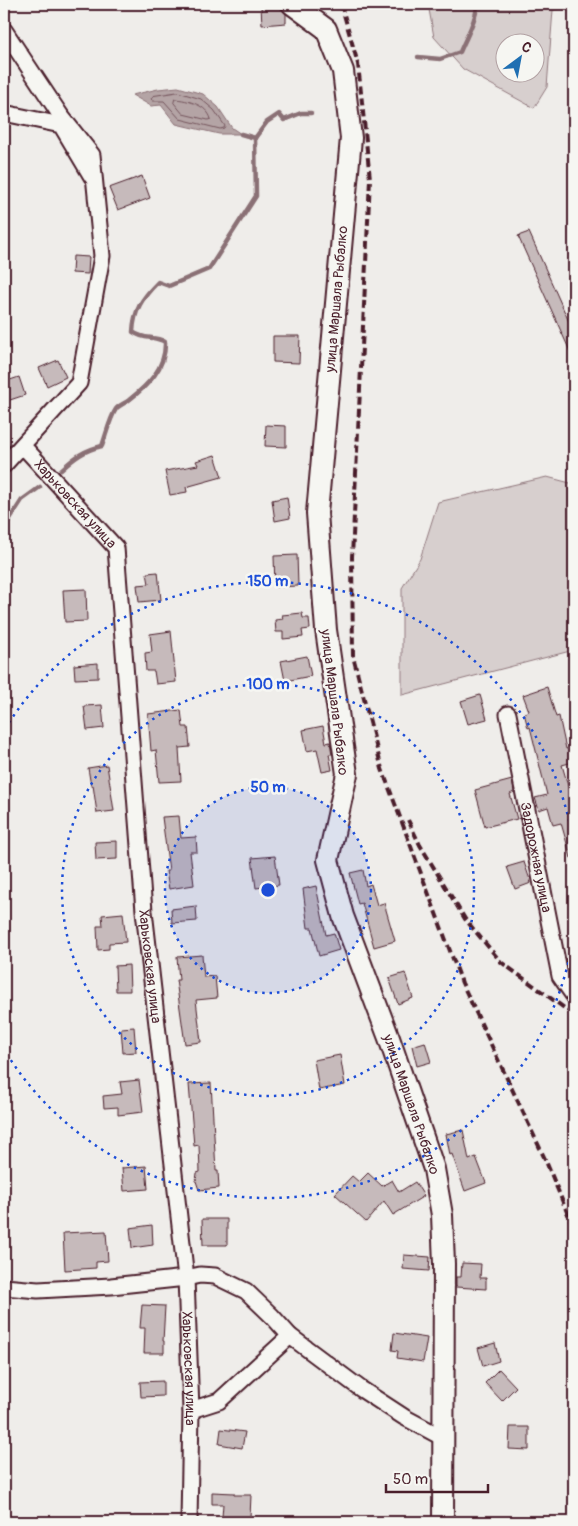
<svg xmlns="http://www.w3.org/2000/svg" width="578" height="1526" viewBox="0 0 578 1526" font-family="Pangolin,sans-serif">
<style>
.green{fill:#d7cfce;stroke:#90777c;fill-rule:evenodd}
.water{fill:#b4a4a5;stroke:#8a6f74}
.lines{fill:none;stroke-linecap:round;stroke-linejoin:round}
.shore{stroke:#74545c;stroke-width:1}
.stream{stroke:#8a6f74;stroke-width:4.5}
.building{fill:#c6babb;stroke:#4a1f2b}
.minor-casing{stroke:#4a1f2b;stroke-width:19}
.tertiary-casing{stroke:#4a1f2b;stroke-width:24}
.minor{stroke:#f6f6f2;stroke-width:15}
.tertiary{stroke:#f6f6f2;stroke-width:20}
.rail{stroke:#4a1f2b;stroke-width:4;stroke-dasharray:8 4;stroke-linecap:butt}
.ring{fill:none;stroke:#1d4ed8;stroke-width:2.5;stroke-dasharray:2.5 5}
.labels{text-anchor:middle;stroke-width:5;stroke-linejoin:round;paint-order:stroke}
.street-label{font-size:14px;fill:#4a1f2b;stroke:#f6f6f2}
.centre{fill:#1d4ed8;stroke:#f6f6f2;stroke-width:2.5}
.ring-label{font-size:15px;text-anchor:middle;font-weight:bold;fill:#1d4ed8;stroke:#f6f6f2;stroke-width:5;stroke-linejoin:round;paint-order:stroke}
</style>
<rect width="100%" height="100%" fill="#efedea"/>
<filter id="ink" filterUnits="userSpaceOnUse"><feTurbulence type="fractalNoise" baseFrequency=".02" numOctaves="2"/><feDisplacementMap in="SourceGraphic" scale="10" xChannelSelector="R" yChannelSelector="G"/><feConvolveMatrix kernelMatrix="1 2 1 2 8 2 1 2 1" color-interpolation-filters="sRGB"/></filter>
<g filter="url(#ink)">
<g class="green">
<path d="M428,4H574V6L553,10L547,87L534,108L463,69L434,37ZM506,42H536V72H506Z"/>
<path d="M547,477L574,484V650L402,695V588L420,559L438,502Z"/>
</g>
<path class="water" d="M178,87L203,94L218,107L232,128L241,134H219L176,124L161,105L151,106L132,95L158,89Z"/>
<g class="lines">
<g class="shore">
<path d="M178,92L201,99L214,110L225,126L224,128L220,129L180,119L164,101H153L151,99L153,96Z"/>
<path d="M175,99C188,100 207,105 211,119L208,120L183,114L174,103Z"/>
</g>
<g class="stream">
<path d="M418,57L440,59L460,52C466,37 475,23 477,7L493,4"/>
<path d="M255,138L267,122L279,114L284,120L301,113H311"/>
<path d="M61,470C74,458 84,450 102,446C106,435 110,418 116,409C119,405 126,403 129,400C148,385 166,368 165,342C153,335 146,341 133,332C134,310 142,298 158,282L169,286L209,269L256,196L255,138L241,134"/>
<path d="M4,528L22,500L40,487"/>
</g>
</g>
<g class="building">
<path d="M280,5L281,9L286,14V23L262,25L261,6Z"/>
<path d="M142,176L150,198L118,210L109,188Z"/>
<path d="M529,232L574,333V360L518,236Z"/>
<path d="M73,256L89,257L88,274L72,273Z"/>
<path d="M273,336H300L299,363L273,362Z"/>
<path d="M58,360L66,377L47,386L39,368Z"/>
<path d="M19,377L25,395L4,402V382Z"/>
<path d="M266,425L286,426V447L265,446Z"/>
<path d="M215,455L222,477L186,487L187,492L170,495L165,471L198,465L196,461Z"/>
<path d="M287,497L290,518L275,521L272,500Z"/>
<path d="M297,555L298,586L275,587L274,556Z"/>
<path d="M158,572L161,600L139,602L137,585L149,584L147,573Z"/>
<path d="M86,589L87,621L65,622L63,590Z"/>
<path d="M302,613L303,618H309L310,629L302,630L303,637L283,639V632H276L275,620L283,619L282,615Z"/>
<path d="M171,631L176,682L156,684L154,671H146L145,653L152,652L150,634Z"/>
<path d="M307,656L311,676L285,681L281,661Z"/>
<path d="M98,663V678L75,679L74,665Z"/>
<path d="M547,687L556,717L559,716L566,749L569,748L573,762L562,765L569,789L571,788L574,799V858H571L561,823L553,825L548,807L539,810L535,798L547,795L530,727L528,728L524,713L529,711L523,695Z"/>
<path d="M480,695L487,719L468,724L461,701Z"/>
<path d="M102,705L104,728L87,730L84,706Z"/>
<path d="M181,710L183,727H188L190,747L179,748L181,781L159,782L156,750L151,751L148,714Z"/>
<path d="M323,726L326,743L330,742L332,754H329L332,770L322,772L317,749L307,751L303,730Z"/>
<path d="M107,765L114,811L97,813L93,785L91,786L88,768Z"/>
<path d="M512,780L514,792L510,794L517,819L485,827L475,790Z"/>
<path d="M179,816L181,838L196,837L197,852H190L194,885L169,889L166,871H169L162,817Z"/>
<path d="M117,841V859L96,860L95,842Z"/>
<path d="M275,856L279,885L256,888L252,858Z"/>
<path d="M524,862L531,883L515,889L507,867Z"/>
<path d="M363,870L366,886L371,884L377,905L384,903L395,941L374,947L362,903L358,904L350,873Z"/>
<path d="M316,886L326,935L334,933L339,950L319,956L312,928H308L303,889Z"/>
<path d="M196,906L197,921L172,923L171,909Z"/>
<path d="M123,913L126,942L109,943V949L98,950L97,926H103L102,915Z"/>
<path d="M202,955L204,977L215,976L217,998L196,1000L201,1042L185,1044L176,980H179L177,957Z"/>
<path d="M129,965L130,991H116L115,966Z"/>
<path d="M405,973L413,998L398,1004L389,978Z"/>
<path d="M134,1027L136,1052L123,1053L121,1028Z"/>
<path d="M425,1042L431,1062L417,1066L412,1046Z"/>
<path d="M340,1055L345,1085L319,1090L314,1060Z"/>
<path d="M139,1080L143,1112L118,1115V1107L104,1108L103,1096L122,1094L120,1082Z"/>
<path d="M211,1083L216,1171H218L219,1188L199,1190L196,1181L197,1173L200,1172L199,1145L194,1146L189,1084Z"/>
<path d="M463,1130L469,1160L476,1157L486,1183L465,1191L452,1154L450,1155L446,1134Z"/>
<path d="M146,1166L148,1189L124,1191L122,1168Z"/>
<path d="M368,1173L382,1186L392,1180L399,1192L415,1182L424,1196L393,1215L384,1201L366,1222L335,1194L352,1176L359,1182Z"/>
<path d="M202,1219H227V1245H203Z"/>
<path d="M152,1225L153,1245L132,1248L130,1228Z"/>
<path d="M106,1231L108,1261L96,1262V1268L65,1270L63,1233Z"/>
<path d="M404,1255L430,1257L429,1271L403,1269Z"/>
<path d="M462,1263L481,1264L480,1278H486V1289L456,1287V1277H461Z"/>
<path d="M142,1305L165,1306L163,1341H164V1353H144L145,1328H140Z"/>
<path d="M394,1333L427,1338L423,1362L397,1358L398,1351L392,1350Z"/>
<path d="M495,1343L499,1361L483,1366L478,1348Z"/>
<path d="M499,1369L516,1387L502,1401L485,1383Z"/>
<path d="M163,1381V1396L141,1397L140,1382Z"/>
<path d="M510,1427H529V1450L509,1449Z"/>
<path d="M221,1429L245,1432L242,1448L219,1444Z"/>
<path d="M212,1492L234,1493V1495H251L250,1517H222L223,1504H212Z"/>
</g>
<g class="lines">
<g class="minor-casing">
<g id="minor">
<path d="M4,30L61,116L92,155L102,256L79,383L4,465"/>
<path d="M4,113L61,125L92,177"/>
<path id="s1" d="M23,446L116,548L144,911L186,1278L191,1410L189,1522"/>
<path id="s2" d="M508,714L560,976L574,996"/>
<path d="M4,1287L38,1290L111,1286L186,1278L200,1275L215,1276L246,1291L272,1316L290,1336L361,1389L404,1417L445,1439"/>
<path d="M191,1410L219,1401L290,1336"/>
</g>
</g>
<g class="tertiary-casing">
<g id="tertiary">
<path id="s3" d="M292,4L326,29L343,71L351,138L317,513L326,630L347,774L328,860L343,916L389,1038L434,1169L442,1215L444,1264L443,1522"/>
</g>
</g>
<use href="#minor" class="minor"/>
<use href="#tertiary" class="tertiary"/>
<g class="rail">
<path d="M341,4L358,64L370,179L352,557L353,656L382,769L462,983L545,1159L574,1229"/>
<path d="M408,820L420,845L465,919L501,962L574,1015"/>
</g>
</g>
</g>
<circle cx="268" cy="890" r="103" fill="#1d4ed8" fill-opacity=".12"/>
<g class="ring">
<circle cx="268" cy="890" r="103"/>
<circle cx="268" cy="890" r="206"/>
<path d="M574 933A309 309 0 0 1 5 1051M5 729A309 309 0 0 1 574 847"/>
</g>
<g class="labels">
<g class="street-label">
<text transform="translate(336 299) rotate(-85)" y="5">улица Маршала Рыбалко</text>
<text dy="5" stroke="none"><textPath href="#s1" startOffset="78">Харьковская улица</textPath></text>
<text transform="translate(335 702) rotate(83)" y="5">улица Маршала Рыбалко</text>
<text dy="5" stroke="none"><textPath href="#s2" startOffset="146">Задорожная улица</textPath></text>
<text dy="5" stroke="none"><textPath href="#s1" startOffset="558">Харьковская улица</textPath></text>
<text dy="5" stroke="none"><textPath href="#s3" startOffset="1141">улица Маршала Рыбалко</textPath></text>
<text dy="5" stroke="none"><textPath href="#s1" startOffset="962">Харьковская улица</textPath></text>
</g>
</g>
<circle cx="268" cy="890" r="8" class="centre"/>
<g class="ring-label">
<text x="268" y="586">150 m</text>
<text x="268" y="689">100 m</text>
<text x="268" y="792">50 m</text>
</g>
<rect width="578" height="1526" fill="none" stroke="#f6f6f2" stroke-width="20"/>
<rect x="10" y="10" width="558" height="1506" fill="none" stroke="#4a1f2b" stroke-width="2" filter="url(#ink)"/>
<g transform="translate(520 58) rotate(32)"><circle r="24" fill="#f6f6f2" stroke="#b1a0a2"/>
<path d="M0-4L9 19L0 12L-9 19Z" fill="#1f6fb2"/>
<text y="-8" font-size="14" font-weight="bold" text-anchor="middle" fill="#4a1f2b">С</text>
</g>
<path d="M386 1484v8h102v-8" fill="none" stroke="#4a1f2b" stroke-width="2.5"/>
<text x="393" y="1484" font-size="15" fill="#4a1f2b" stroke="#f6f6f2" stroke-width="4" paint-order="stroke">50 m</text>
</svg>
